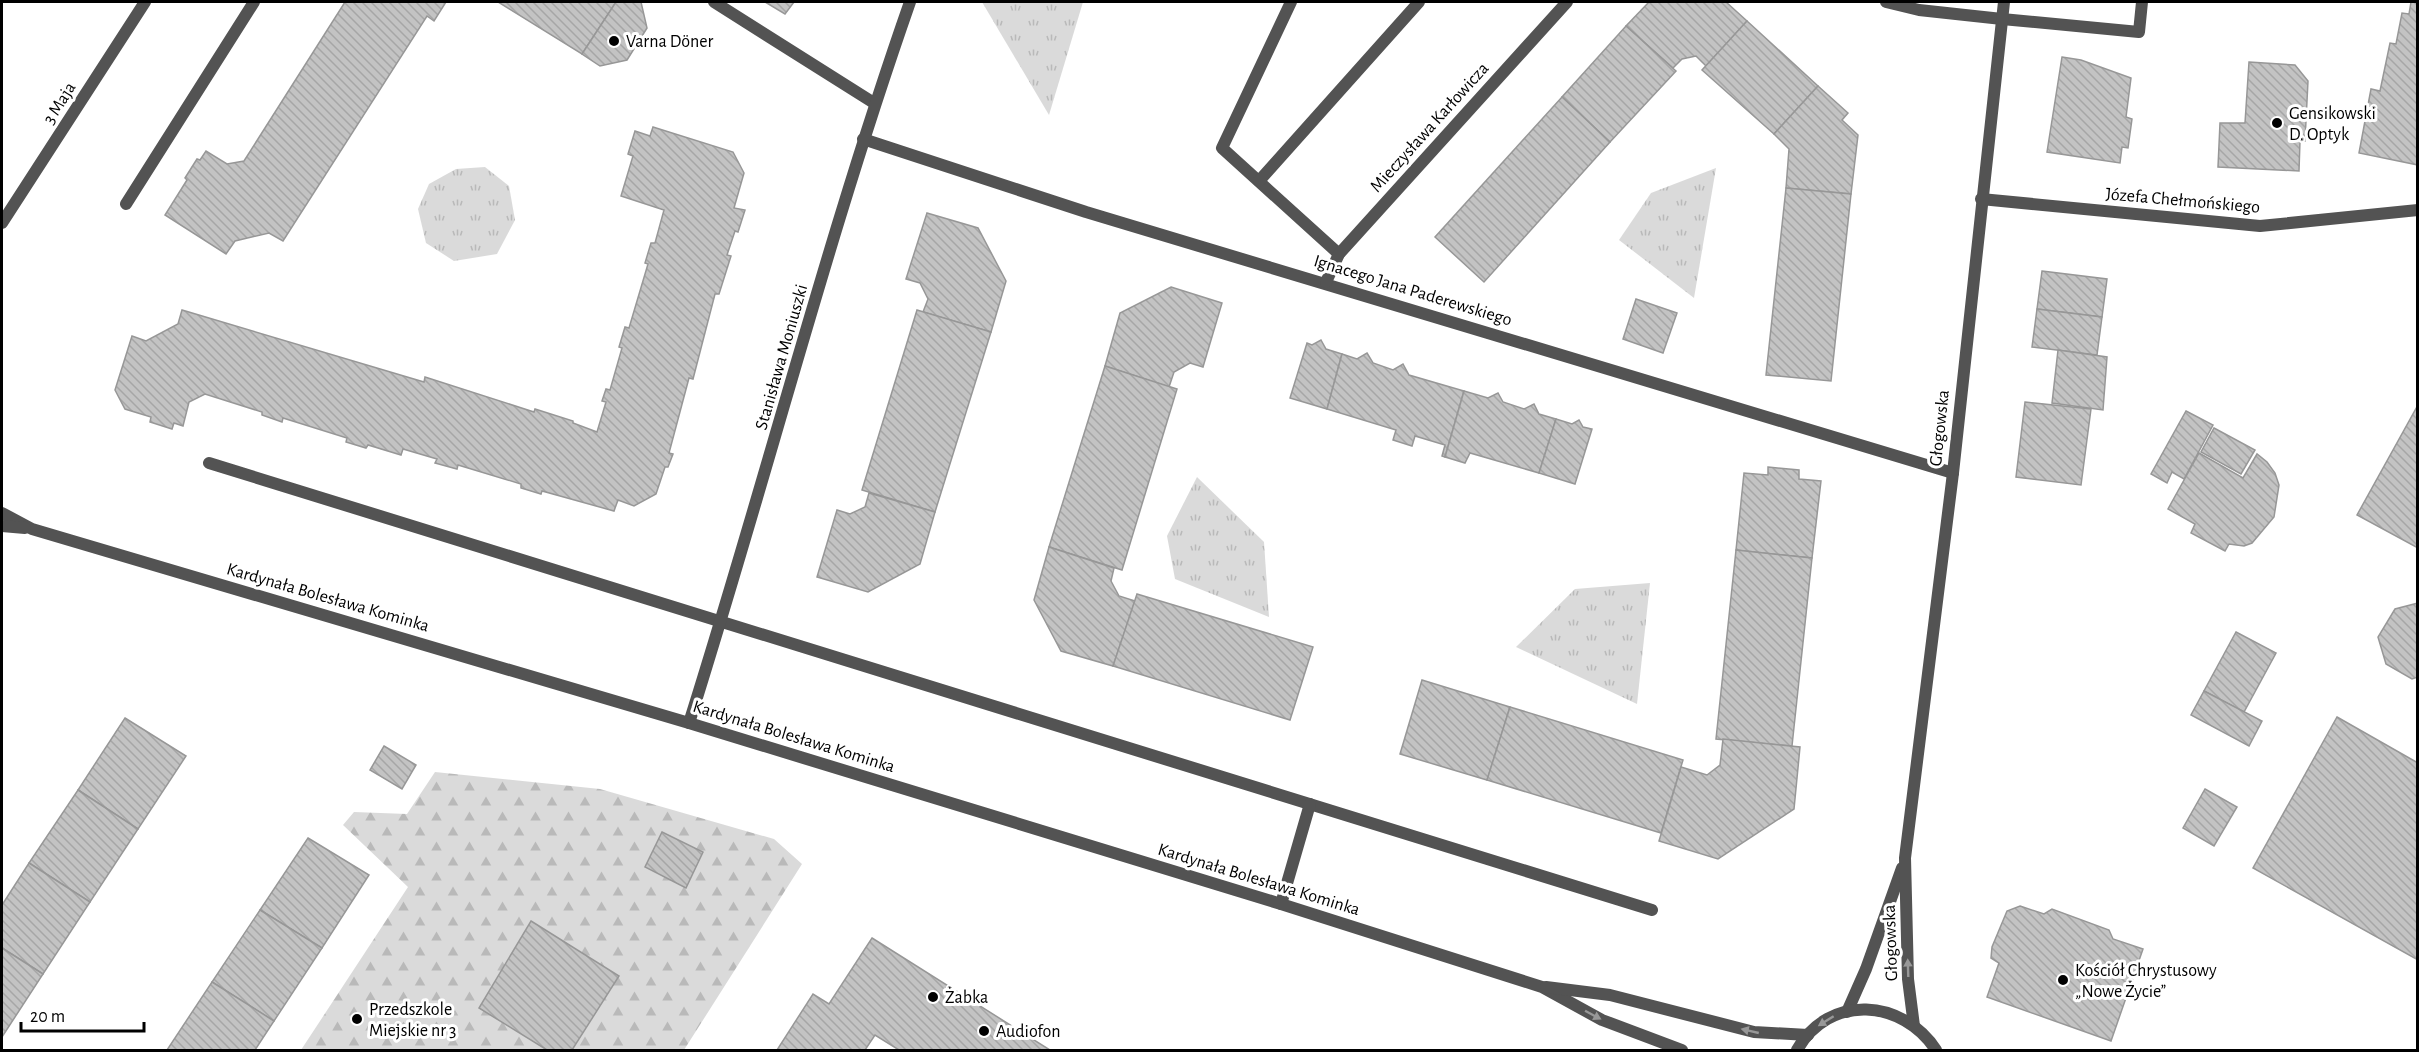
<svg xmlns="http://www.w3.org/2000/svg" width="2419" height="1052" viewBox="0 0 2419 1052" font-family="'Alegreya Sans',sans-serif">
<style>
.grass{fill:url(#grass-tufts)}
.forest{fill:url(#forest-firs)}
.building{fill:url(#building-back-hatch);stroke:#979797;stroke-width:1.5}
.lines{fill:none;stroke-linecap:round;stroke-linejoin:round}
.service{stroke:#535353;stroke-width:12}
.pedestrian{stroke:#535353;stroke-width:12}
.minor{stroke:#535353;stroke-width:12}
.tertiary{stroke:#535353;stroke-width:12}
.oneway{fill:#989898}
.poi-dot{fill:#000;stroke:#fff;stroke-width:2}
.labels{text-anchor:middle;stroke-width:6;stroke-linejoin:round;paint-order:stroke}
.poi-label{font-size:18px;fill:#000;stroke:#fff;text-anchor:start}
.street-label{font-size:18px;fill:#000;stroke:#fff}
</style>
<defs>
<pattern id="grass-tufts" width="24" height="20" patternUnits="userSpaceOnUse" patternTransform="scale(1.5)"><rect width="24" height="20" fill="#dadada"/><path d="M3 7l-1-3M5 7V3M7 7l1-3M15 17l-1-3M17 17v-4M19 17l1-3" fill="none" stroke="#b9b9b9"/></pattern>
<pattern id="forest-firs" width="22" height="20" patternUnits="userSpaceOnUse" patternTransform="scale(1.5)"><rect width="22" height="20" fill="#dadada"/><path d="M5 1l3.5 6h-7zM16 11l3.5 6h-7z" fill="#b9b9b9"/></pattern>
<pattern id="building-back-hatch" width="6" height="6" patternUnits="userSpaceOnUse" patternTransform="scale(1.5)"><rect width="6" height="6" fill="#c3c3c3"/><path d="M-1 5l2 2M0 0l6 6M5-1l2 2" fill="none" stroke="#a6a6a6"/></pattern>
</defs>
<rect width="100%" height="100%" fill="#fff"/>
<g class="grass">
<path d="M982,2H1083L1049,115Z"/>
<path d="M485,167L509,186L515,220L497,254L454,261L426,243L418,209L429,184L456,169Z"/>
<path d="M1716,168L1694,298L1619,240L1651,193Z"/>
<path d="M1197,477L1264,542L1269,617L1175,579L1167,536Z"/>
<path d="M1650,583L1637,704L1516,647L1575,589Z"/>
</g>
<path class="forest" d="M435,772L600,789L774,839L802,864L684,1050H301L408,887L343,825L354,812L407,814Z"/>
<g class="building">
<path d="M345,2H446L434,21L427,16L283,241L269,233L235,241L226,254L165,215L187,180L185,178L197,159L200,160L206,151L227,164L244,161Z"/>
<path d="M498,2H616L582,54Z"/>
<path d="M616,2H641L647,28L627,60L600,66L582,54Z"/>
<path d="M765,2H794L785,14Z"/>
<path d="M1649,2H1726L1747,21L1706,66L1696,56L1682,59L1673,68L1626,26Z"/>
<path d="M2411,2H2418V165L2359,153L2371,89L2380,91L2390,43L2396,44L2402,13L2409,14Z"/>
<path d="M1747,21L1818,86L1774,134L1702,70Z"/>
<path d="M1626,26L1676,71L1610,142L1562,97Z"/>
<path d="M2062,57L2081,60L2131,78L2126,117L2132,119L2128,148L2122,147L2120,163L2047,152Z"/>
<path d="M2249,62L2295,65L2308,81L2305,141H2300L2299,171L2218,167L2220,123H2245Z"/>
<path d="M1818,86L1848,113L1842,120L1858,135L1851,194L1786,188L1789,149L1774,134Z"/>
<path d="M1562,97L1610,142L1484,282L1435,237Z"/>
<path d="M653,127L733,152L744,173L734,208L745,210L738,232L735,231L727,255L731,256L719,294H715L693,379L689,378L669,453L673,454L668,467H665L656,494L634,506L618,500L614,511L542,491L541,494L521,488V484L458,465L457,469L435,463L437,459L403,449L401,455L368,445L366,448L346,442L347,438L283,418L282,422L262,415V412L205,394L189,402L183,426L174,423L172,429L150,422L151,417L125,409L115,390L132,336L146,341L178,324L182,310L424,382L425,377L534,412L535,409L573,421V423L597,432L606,402L602,401L606,389L610,390L622,348L619,347L625,327L629,328L648,264L645,263L651,243H655L664,210L621,196L633,156L628,154L635,131L650,136Z"/>
<path d="M1786,188L1851,194L1831,381L1766,375Z"/>
<path d="M927,213L978,228L1006,281L991,332L923,312L928,299L920,283L906,279Z"/>
<path d="M2042,271L2107,279L2102,317L2037,309Z"/>
<path d="M1171,287L1222,303L1203,367L1190,363L1174,372L1169,387L1105,366L1120,313Z"/>
<path d="M1636,299L1677,313L1663,353L1623,339Z"/>
<path d="M2037,309L2102,317L2097,355L2032,347Z"/>
<path d="M917,310L991,332L935,512L862,490Z"/>
<path d="M1321,340L1326,349L1342,354L1327,409L1290,398L1307,343L1312,345Z"/>
<path d="M2058,350L2107,357L2103,410L2052,403Z"/>
<path d="M1367,353L1373,363L1393,370L1403,364L1409,375L1464,391L1445,457L1442,456L1445,445L1415,436L1412,446L1393,440L1396,430L1327,409L1342,354L1357,359Z"/>
<path d="M1105,366L1177,389L1122,570L1049,547Z"/>
<path d="M1464,391L1488,398L1498,393L1503,402L1524,409L1534,404L1539,414L1556,419L1539,473L1470,453L1465,463L1445,457Z"/>
<path d="M2025,402L2091,409L2081,485L2016,477Z"/>
<path d="M2418,405V548L2357,515Z"/>
<path d="M2186,411L2213,425L2184,479L2172,472L2167,483L2151,474Z"/>
<path d="M1556,419L1572,424L1579,420L1583,427L1592,429L1575,484L1539,473Z"/>
<path d="M2214,428L2255,450L2241,474L2201,452Z"/>
<path d="M2199,453L2243,478L2257,454L2267,462L2275,473L2279,485L2274,517L2252,543L2244,546L2229,544L2225,551L2191,533L2195,524L2168,509Z"/>
<path d="M1768,467L1799,470V479L1821,481L1812,558L1736,550L1744,473L1768,475Z"/>
<path d="M869,493L935,512L920,564L868,592L817,577L837,510L850,514L865,507Z"/>
<path d="M1049,547L1114,568L1111,581L1119,596L1135,601L1113,666L1061,651L1034,600Z"/>
<path d="M1736,550L1812,558L1792,746L1716,739Z"/>
<path d="M1137,594L1313,647L1290,720L1113,666Z"/>
<path d="M2418,603V677L2412,679L2386,664L2378,637L2395,609Z"/>
<path d="M2236,632L2276,653L2244,712L2204,691Z"/>
<path d="M1422,680L1510,707L1487,780L1400,754Z"/>
<path d="M2204,691L2262,721L2249,746L2191,715Z"/>
<path d="M1510,707L1683,760L1661,833L1487,780Z"/>
<path d="M2337,717L2418,763V960L2253,868Z"/>
<path d="M125,718L186,756L138,829L78,790Z"/>
<path d="M1723,739L1800,747L1794,809L1718,859L1659,841L1681,767L1707,775L1720,765Z"/>
<path d="M384,746L416,765L402,789L370,770Z"/>
<path d="M2205,789L2237,807L2214,846L2183,828Z"/>
<path d="M78,790L138,829L90,902L29,863Z"/>
<path d="M662,832L703,852L686,888L645,867Z"/>
<path d="M308,838L369,875L322,948L260,910Z"/>
<path d="M29,863L90,902L43,974L2,948V905Z"/>
<path d="M2020,906L2044,914L2052,909L2109,930L2113,939L2143,949L2111,1041L1987,997L1999,963L1991,958L1992,947L2007,911Z"/>
<path d="M260,910L322,948L274,1021L212,982Z"/>
<path d="M531,921L619,976L572,1050H547L479,1008Z"/>
<path d="M872,938L1050,1050H899L875,1035L865,1050H777L813,994L829,1004Z"/>
<path d="M2,948L43,974L2,1037Z"/>
<path d="M212,982L274,1021L255,1050H167Z"/>
</g>
<g class="lines">
<g class="service">
<path d="M714,2L874,103"/>
<path d="M1291,2L1222,148L1339,254"/>
<path d="M1259,181L1419,2"/>
<path d="M126,204L254,2"/>
<path d="M209,463L1652,910"/>
<path d="M1281,904L1310,804"/>
</g>
<path class="pedestrian" d="M2002,19L2139,32L2142,2"/>
<g class="minor">
<path d="M1886,2L1919,10L2002,19"/>
<path d="M863,139L1086,212L1953,473"/>
<path d="M1981,199L2260,226L2418,210"/>
<path d="M1326,282L1339,254L1567,2"/>
<path d="M689,723C765,483 827,239 910,2"/>
<path d="M1847,1012L1866,969L1902,868"/>
<path d="M1914,1026L1908,979L1905,858L1953,473L2004,2"/>
</g>
<g class="tertiary">
<path d="M2,223L145,2"/>
<path d="M2,513L32,529L689,723L1281,904L1542,987L1602,1020L1682,1050"/>
<path d="M2,526L25,528"/>
<path d="M1546,987L1610,995L1754,1032L1808,1035"/>
<path d="M1797,1050C1829,993 1903,999 1936,1050"/>
</g>
</g>
<defs><path id="oneway-solid" d="M-6-.8H1V-3.2L6.5 0L1 3.2V.8H-6Z" transform="scale(1.5)"/></defs>
<g class="oneway">
<use href="#oneway-solid" transform="translate(1908 968) rotate(-92)"/>
<use href="#oneway-solid" transform="translate(1593 1015) rotate(28)"/>
<use href="#oneway-solid" transform="translate(1826 1021) rotate(148)"/>
<use href="#oneway-solid" transform="translate(1750 1031) rotate(-167)"/>
</g>
<g class="poi-dot">
<circle cx="614" cy="41" r="6"/>
<circle cx="2277" cy="123" r="6"/>
<circle cx="2063" cy="980" r="6"/>
<circle cx="933" cy="997" r="6"/>
<circle cx="357" cy="1019" r="6"/>
<circle cx="984" cy="1031" r="6"/>
</g>
<g class="labels">
<g class="poi-label">
<text x="626" y="47">Varna Döner</text>
<text x="2289" y="119">Gensikowski<tspan x="2289" dy="21">D. Optyk</tspan></text>
<text x="2075" y="976">Kościół Chrystusowy<tspan x="2075" dy="21">„Nowe Życie”</tspan></text>
<text x="945" y="1003">Żabka</text>
<text x="369" y="1015">Przedszkole<tspan x="369" dy="21">Miejskie nr 3</tspan></text>
<text x="996" y="1037">Audiofon</text>
</g>
<g class="street-label">
<text transform="translate(59 103) rotate(-58)" y="6">3 Maja</text>
<text transform="translate(1429 127) rotate(-48)" y="6">Mieczysława Karłowicza</text>
<text transform="translate(2183 200) rotate(5)" y="6">Józefa Chełmońskiego</text>
<text transform="translate(1413 290) rotate(17)" y="6">Ignacego Jana Paderewskiego</text>
<text transform="translate(781 357) rotate(-74)" y="6">Stanisława Moniuszki</text>
<text transform="translate(1939 428) rotate(-84)" y="6">Głogowska</text>
<text transform="translate(328 597) rotate(16)" y="6">Kardynała Bolesława Kominka</text>
<text transform="translate(794 736) rotate(17)" y="6">Kardynała Bolesława Kominka</text>
<text transform="translate(1259 879) rotate(17)" y="6">Kardynała Bolesława Kominka</text>
<text transform="translate(1890 943) rotate(-92)" y="6">Głogowska</text>
</g>
</g>
<rect width="2419" height="1052" fill="none" stroke="#000000" stroke-width="6"/>
<path d="M21 1022v9h123v-9" fill="none" stroke="#000000" stroke-width="3"/>
<text x="30" y="1022" font-size="18" fill="#000000" stroke="#ffffff" stroke-width="4.5" paint-order="stroke">20 m</text>
</svg>
